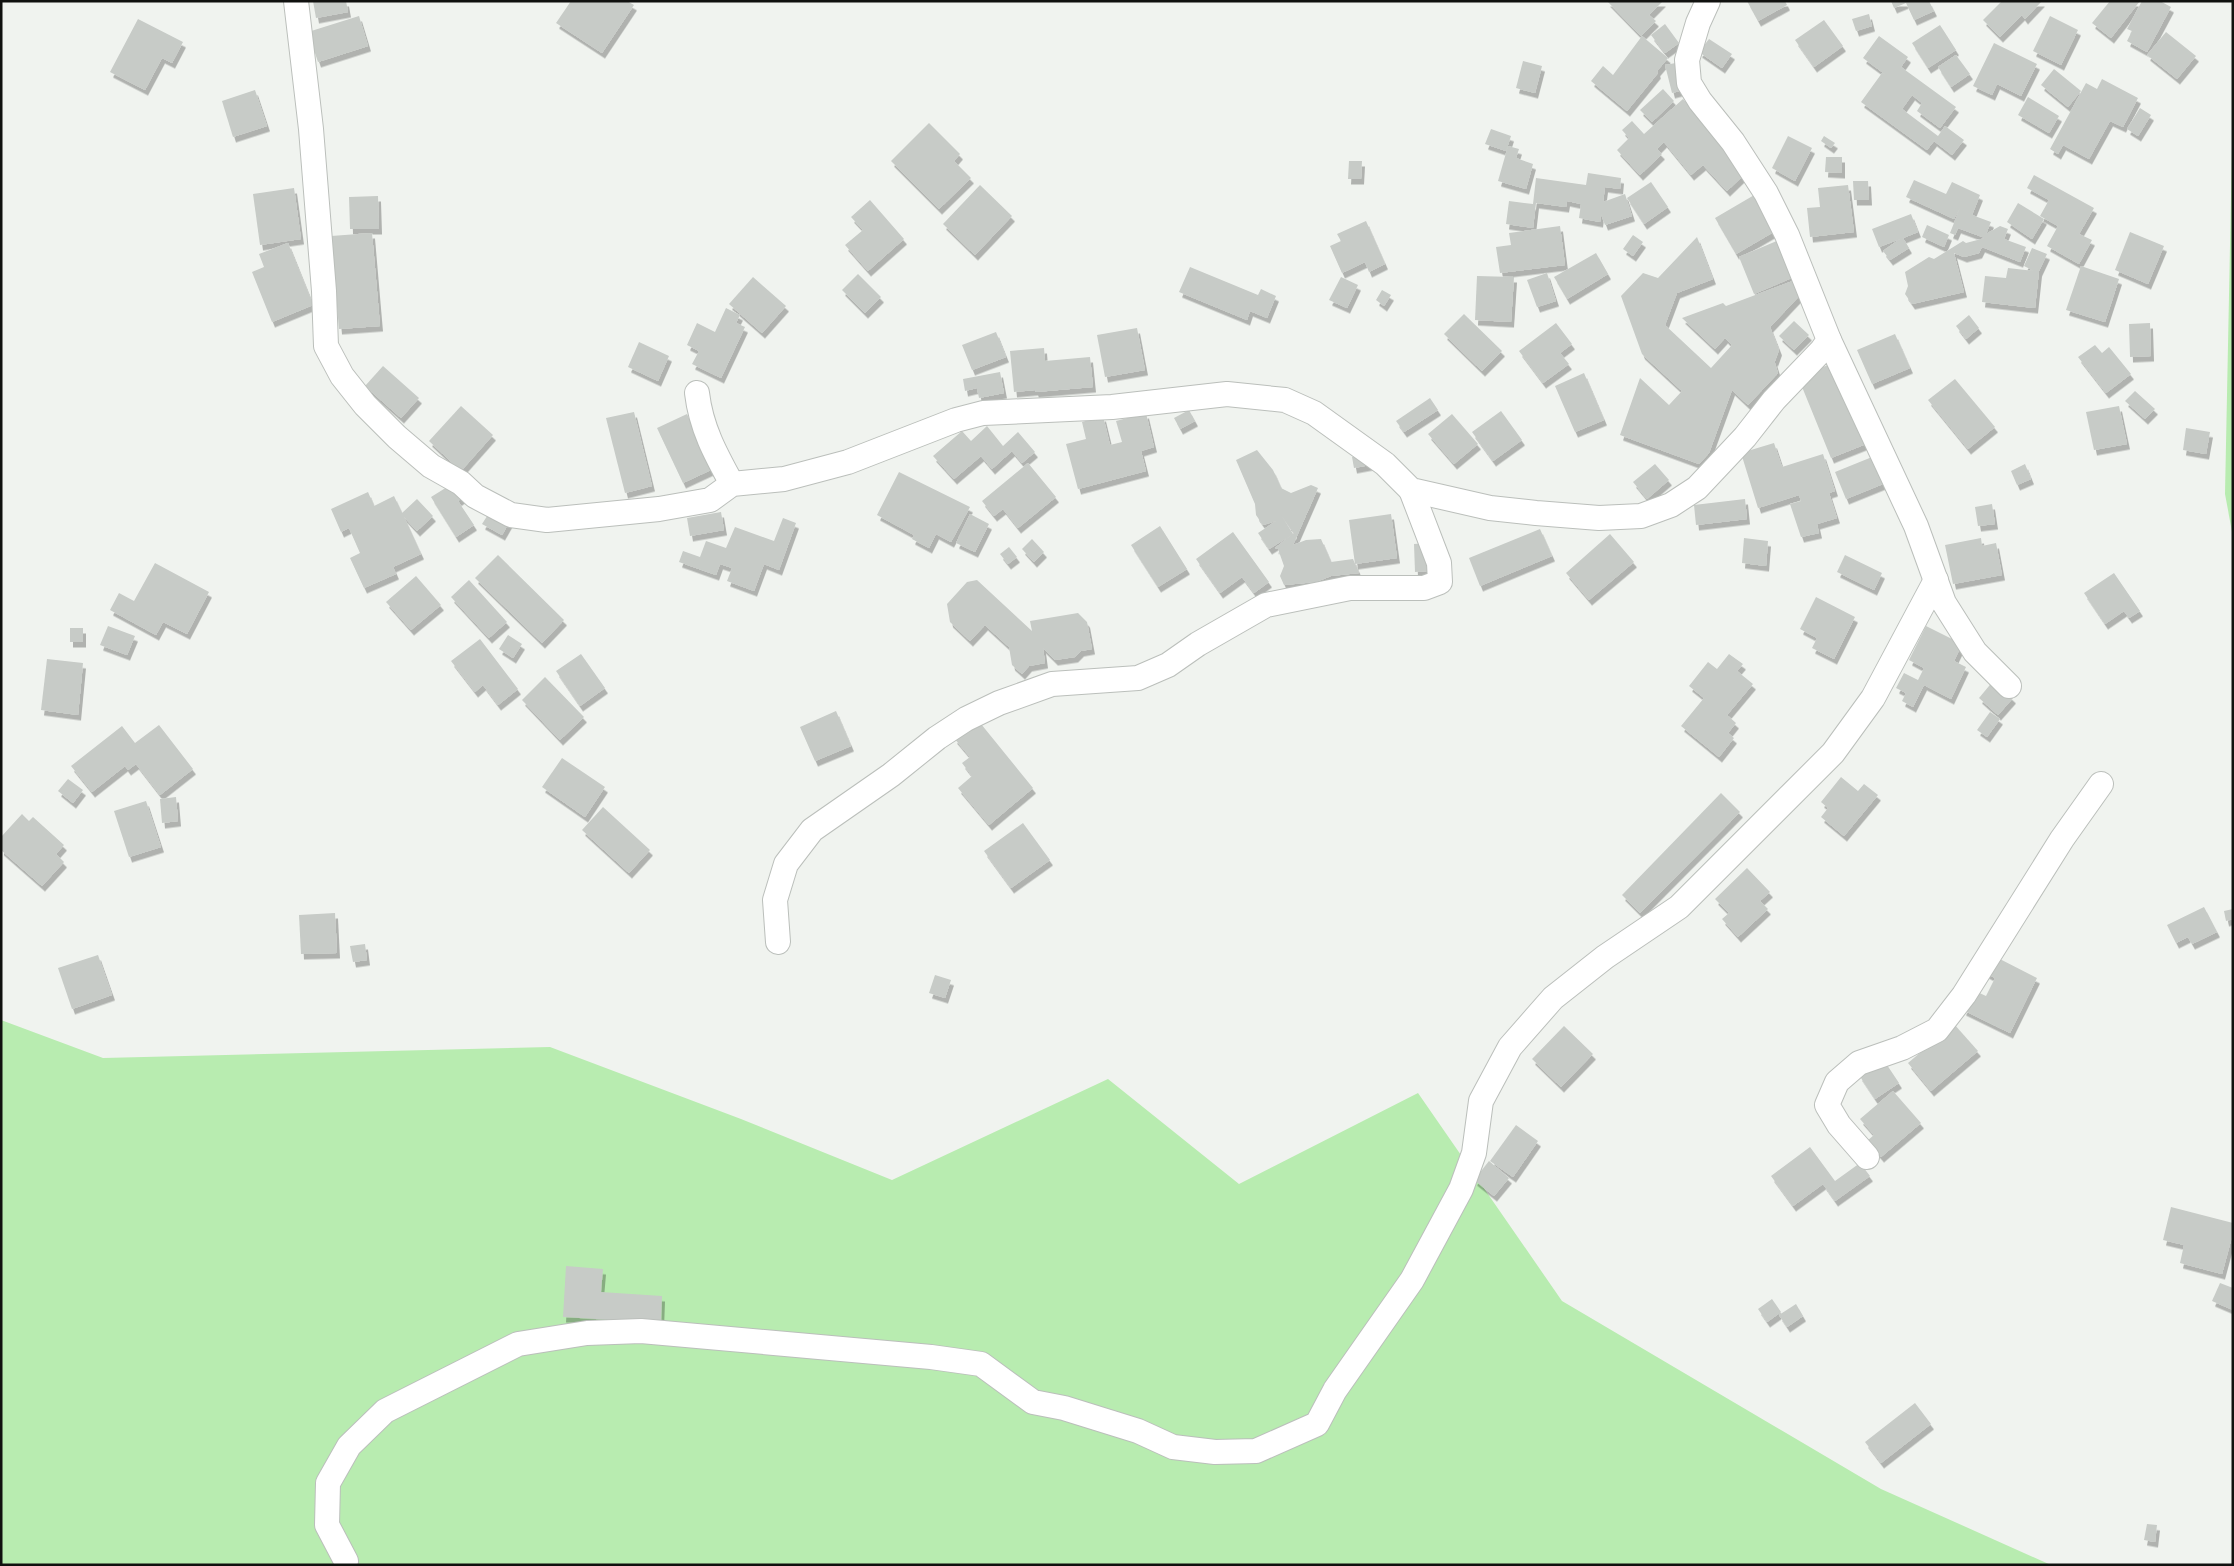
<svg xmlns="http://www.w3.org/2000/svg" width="2234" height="1566" viewBox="0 0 2234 1566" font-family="Lato,sans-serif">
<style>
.green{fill:#b8ecb0}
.building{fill:#c7cbc7;filter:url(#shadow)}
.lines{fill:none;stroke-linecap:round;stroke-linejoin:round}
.minor-casing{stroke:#bbbfbb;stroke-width:26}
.minor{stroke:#fff;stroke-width:24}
</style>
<defs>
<filter id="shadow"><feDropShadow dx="3" dy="5.5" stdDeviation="0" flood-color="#0004"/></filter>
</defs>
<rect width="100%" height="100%" fill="#f0f3ef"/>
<g class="green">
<path d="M2233,97V537L2225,494Z"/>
<path d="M1,1020L103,1058L550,1047L741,1119L892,1180L1108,1079L1239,1184L1418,1093L1562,1301L1881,1489L2051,1565H1Z"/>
</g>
<g class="building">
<path d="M313,1H346L348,12L316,18Z"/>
<path d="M571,1H627L634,5L602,53L556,23Z"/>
<path d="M1607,1H1663L1649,15L1656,21L1641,36Z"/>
<path d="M1747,1H1785L1787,5L1758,21Z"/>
<path d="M1891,1H1929L1934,11L1914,20L1906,3L1894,8Z"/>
<path d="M2002,1H2042L2025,19L2022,15L2000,37L1983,20Z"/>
<path d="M2110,1H2140L2111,38L2092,23Z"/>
<path d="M2142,1H2160L2171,7L2147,52L2127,41L2132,31L2127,29Z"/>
<path d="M1869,14L1872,26L1856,31L1852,19Z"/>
<path d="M359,16L368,46L318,62L308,32Z"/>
<path d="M2050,16L2078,30L2061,65L2033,51Z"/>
<path d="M138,19L183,42L172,63L162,58L145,90L110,72Z"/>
<path d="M1824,20L1843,46L1814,67L1795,40Z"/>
<path d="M1665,24L1679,43L1665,53L1651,35Z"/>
<path d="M1940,25L1956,50L1928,68L1912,43Z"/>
<path d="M2166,32L2196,56L2177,79L2147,55Z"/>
<path d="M1642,36L1668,58L1657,71L1658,73L1627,111L1591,81L1603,66L1613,75Z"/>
<path d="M1879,36L1908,57L1901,67L1956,107L1940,128L1917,111L1922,103L1912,95L1902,109L1938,136L1945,126L1964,140L1952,155L1934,141L1927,150L1861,102L1882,73L1886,75L1863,58Z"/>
<path d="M1709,39L1732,54L1722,68L1699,52Z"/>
<path d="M1994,43L2037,64L2021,96L1997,84L1992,95L1973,86Z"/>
<path d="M1956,55L1970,74L1951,87L1938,67Z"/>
<path d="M1523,61L1542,66L1535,93L1516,88Z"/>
<path d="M1681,62L1687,89L1672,93L1665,65Z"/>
<path d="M2054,69L2081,91L2068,107L2041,85Z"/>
<path d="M2102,79L2138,98L2123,127L2110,121L2089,159L2063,145L2058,154L2050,149L2086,83L2097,89Z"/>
<path d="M1663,89L1674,101L1652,122L1640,110Z"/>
<path d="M255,90L267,126L233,137L222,101Z"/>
<path d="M2028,97L2059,116L2049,133L2018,115Z"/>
<path d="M1683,99L1748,171L1727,191L1703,165L1691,175L1664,142L1657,149L1662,154L1640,175L1617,150L1629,138L1622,130L1632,121L1644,134Z"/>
<path d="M2140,108L2151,115L2138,136L2127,129Z"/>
<path d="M929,123L960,154L954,161L971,178L939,209L891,161Z"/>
<path d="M1491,129L1511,136L1506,151L1485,144Z"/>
<path d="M1788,136L1812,148L1795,181L1772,168Z"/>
<path d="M1824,136L1835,143L1831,148L1821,141Z"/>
<path d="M1508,146L1519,149L1516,158L1533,164L1526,189L1498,181Z"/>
<path d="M1826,157H1842V173L1825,172Z"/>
<path d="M1349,161H1362L1361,179H1348Z"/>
<path d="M1588,173L1621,178L1620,189L1605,187L1603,202L1625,194L1632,216L1605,225L1601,214L1600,222L1579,218L1581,204L1567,201L1566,207L1536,203L1533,228L1506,224L1509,201L1533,204L1536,178L1586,185Z"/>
<path d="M2034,175L2094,208L2079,234L2092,240L2079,264L2047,246L2058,226L2040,216L2049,200L2027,188Z"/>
<path d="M1914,180L1946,194L1952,182L1980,195L1972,215L1991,222L1986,234L2000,226L2008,229L2004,239L2026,247L2020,262L1982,247L1979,253L1964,257L1954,253L1964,292L1912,304L1905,294L1908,286L1905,272L1929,257L1934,259L1963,241L1966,243L1985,238L1958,228L1955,235L1950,233L1960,208L1954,219L1906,197Z"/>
<path d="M1853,181H1868L1869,200H1854Z"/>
<path d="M1651,182L1668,207L1644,224L1627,198Z"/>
<path d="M980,185L1012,216L975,255L943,224Z"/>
<path d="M1848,185L1854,232L1810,237L1807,208L1820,207L1818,188Z"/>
<path d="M294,188L301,239L260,245L253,194Z"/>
<path d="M1756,194L1777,230L1736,254L1715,218Z"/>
<path d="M378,196L379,229H350L349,197Z"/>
<path d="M870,200L904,239L868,271L845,245L863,230L851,217Z"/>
<path d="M2018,203L2044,219L2032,239L2007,222Z"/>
<path d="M1911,214L1918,232L1903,238L1909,248L1890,260L1883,251L1900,239L1879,247L1872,229Z"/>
<path d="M1366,221L1385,264L1369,272L1365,262L1342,273L1330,246L1341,241L1337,234Z"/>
<path d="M1927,225L1949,235L1944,247L1922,237Z"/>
<path d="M1560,226L1565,265L1500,273L1496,247L1511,245L1509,233Z"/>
<path d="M2130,232L2164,246L2148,284L2115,270Z"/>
<path d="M372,233L380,326L339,329L331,236Z"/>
<path d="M1633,235L1643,242L1633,256L1623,249Z"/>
<path d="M1697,237L1713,279L1677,293L1665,325L1711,368L1732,345L1725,338L1715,349L1682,318L1723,303L1726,306L1798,279L1803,292L1770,327L1779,350L1775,361L1774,360L1778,373L1748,405L1732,390L1709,453L1699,464L1620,435L1640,378L1669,405L1682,391L1642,354L1621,296L1643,273L1658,278Z"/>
<path d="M1779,240L1794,277L1754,294L1739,257Z"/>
<path d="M288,243L313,305L272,322L252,272L264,267L259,254Z"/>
<path d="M2032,248L2047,254L2039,271L2035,308L1982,302L1985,276L2006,278L2008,268L2034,271L2024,266Z"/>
<path d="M1596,253L1608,274L1567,299L1554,277Z"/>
<path d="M2081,266L2119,279L2105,322L2066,310Z"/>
<path d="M1190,267L1258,295L1261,289L1276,296L1267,318L1250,311L1247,320L1179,292Z"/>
<path d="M1547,273L1556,301L1537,307L1527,280Z"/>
<path d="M858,274L881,297L865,313L842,290Z"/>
<path d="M1477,276L1514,277L1511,322L1475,320Z"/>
<path d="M753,277L786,306L762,333L729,304Z"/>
<path d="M1341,277L1358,285L1347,308L1329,300Z"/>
<path d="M1382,290L1391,295L1384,306L1376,300Z"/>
<path d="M726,308L740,315L736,323L745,327L721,378L692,364L699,351L687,345L697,323L715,332Z"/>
<path d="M1464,314L1502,351L1482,371L1444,334Z"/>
<path d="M1969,315L1979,328L1966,339L1956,326Z"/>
<path d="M1794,321L1809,335L1794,350L1779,336Z"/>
<path d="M1556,323L1572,344L1560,353L1569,364L1543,383L1519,351Z"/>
<path d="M2150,323L2151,356L2130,357L2129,324Z"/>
<path d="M1137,328L1145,370L1105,377L1097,335Z"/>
<path d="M996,332L1006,357L972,370L962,345Z"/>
<path d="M1895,334L1910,368L1872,384L1857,350Z"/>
<path d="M639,342L669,356L658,381L628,367Z"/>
<path d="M2095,345L2102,353L2109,347L2131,374L2106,393L2078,357Z"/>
<path d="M1044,348L1045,361L1090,357L1093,387L1036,392L1035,390L1014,392L1010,351Z"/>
<path d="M1833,363L1866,444L1831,458L1798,377Z"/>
<path d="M383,366L419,398L401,418L365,386Z"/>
<path d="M1000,372L1004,393L979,398L977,388L965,391L963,379Z"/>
<path d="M1584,373L1604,420L1575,432L1555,386Z"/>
<path d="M1955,379L1995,427L1968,449L1928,400Z"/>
<path d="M2135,391L2155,409L2145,419L2125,401Z"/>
<path d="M1430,398L1438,410L1404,432L1396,421Z"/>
<path d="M461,406L493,435L461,471L429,441Z"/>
<path d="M2119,406L2127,444L2094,450L2086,412Z"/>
<path d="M1189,410L1195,421L1180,429L1174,418Z"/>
<path d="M1501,411L1522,440L1493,461L1472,432Z"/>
<path d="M634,412L652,486L625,493L606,418Z"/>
<path d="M1146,413L1154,447L1141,451L1146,471L1078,489L1066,444L1086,439L1082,422L1103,416L1110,445L1122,442L1116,421Z"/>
<path d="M687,414L713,469L683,483L657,428Z"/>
<path d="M1452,414L1478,444L1454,464L1428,434Z"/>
<path d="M987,426L1003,446L1018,432L1035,452L1022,463L1012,451L992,469L981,456L954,479L933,456L962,431L971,441Z"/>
<path d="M2186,428L2210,432L2206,454L2183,450Z"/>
<path d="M1774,443L1782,467L1823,454L1835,491L1829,493L1837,518L1817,524L1819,533L1801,537L1790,504L1801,501L1799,495L1758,508L1741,453Z"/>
<path d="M1257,450L1273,470L1281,488L1291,493L1311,485L1318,488L1293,545L1306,540L1321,539L1331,562L1353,559L1359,573L1331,576L1316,582L1284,585L1280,576L1284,566L1278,549L1275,548L1294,533L1281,515L1293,534L1269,549L1258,533L1276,521L1263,525L1256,515L1255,504L1236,460Z"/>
<path d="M1368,454L1370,465L1354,468L1352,457Z"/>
<path d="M1877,455L1888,482L1846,499L1835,472Z"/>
<path d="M1028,463L1056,497L1018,528L1003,509L994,516L982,501Z"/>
<path d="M1655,464L1669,480L1647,499L1633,482Z"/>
<path d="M2025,464L2031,479L2017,485L2011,471Z"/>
<path d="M899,472L970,507L951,542L936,534L929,548L912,539L914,535L877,515Z"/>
<path d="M452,484L462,498L458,501L474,525L456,537L431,497Z"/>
<path d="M368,492L374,506L394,496L402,513L417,499L433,516L417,531L404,517L421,554L393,567L396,574L364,588L350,558L360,553L349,528L341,532L331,509Z"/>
<path d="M1745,499L1747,519L1696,525L1694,505Z"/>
<path d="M1992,504L1995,524L1978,526L1975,507Z"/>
<path d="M491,510L510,521L502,535L482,524Z"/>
<path d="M721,512L724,530L690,536L687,518Z"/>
<path d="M970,514L989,524L975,552L956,543Z"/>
<path d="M1391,514L1397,558L1355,564L1349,520Z"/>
<path d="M783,518L796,523L779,570L764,564L754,591L727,581L732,568L720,564L716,575L679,562L683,551L700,557L706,541L726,548L735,527L774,541Z"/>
<path d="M1160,526L1187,569L1158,587L1131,545Z"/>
<path d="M1540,529L1552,556L1480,586L1469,558Z"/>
<path d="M1233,532L1269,582L1254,593L1242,577L1220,593L1196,559Z"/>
<path d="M1610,534L1634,562L1589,600L1566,573Z"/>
<path d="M1744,538L1768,541L1766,566L1742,563Z"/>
<path d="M1981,538L1982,546L1996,543L2002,575L1953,584L1945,545Z"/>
<path d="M1032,539L1044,552L1034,562L1022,549Z"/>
<path d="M1428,543L1429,571L1415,572L1414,544Z"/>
<path d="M1009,547L1017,557L1008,564L1000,554Z"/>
<path d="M498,555L564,620L542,643L475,578Z"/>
<path d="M1845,555L1882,573L1874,590L1837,572Z"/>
<path d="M155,563L209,592L187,634L163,622L156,635L110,610L119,593L134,601Z"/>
<path d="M2114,573L2140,611L2129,618L2124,611L2105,624L2084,593Z"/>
<path d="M416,576L441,605L411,630L386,602Z"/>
<path d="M469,580L507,622L489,638L451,597Z"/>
<path d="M977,580L1032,631L1030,621L1078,613L1087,622L1092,649L1081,651L1075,657L1055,660L1043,648L1045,663L1029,666L1022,674L1012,665L1009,647L985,625L970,641L950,622L947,604L967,582Z"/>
<path d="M1816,597L1855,617L1834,659L1812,648L1817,638L1800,629Z"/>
<path d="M108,626L135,636L127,655L100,645Z"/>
<path d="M1926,626L1962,644L1954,661L1966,667L1951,699L1924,685L1913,707L1902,701L1906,693L1896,688L1904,673L1918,680L1924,668L1909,660Z"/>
<rect x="70" y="628" width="13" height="14"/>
<path d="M508,635L522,644L513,658L499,649Z"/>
<path d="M480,639L518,689L498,705L483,685L475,692L451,661Z"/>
<path d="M581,654L605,688L580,706L556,671Z"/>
<path d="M1729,654L1743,664L1737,671L1753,684L1727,715L1736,723L1728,733L1734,738L1719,757L1681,726L1704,698L1689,686L1708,662L1717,669Z"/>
<path d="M47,659L83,663L78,715L41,710Z"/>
<path d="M545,677L584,717L560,740L522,700Z"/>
<path d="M1994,680L2013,698L1998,715L1979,698Z"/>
<path d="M836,711L851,746L815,761L800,727Z"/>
<path d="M1990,712L2000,719L1987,737L1977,730Z"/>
<path d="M977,719L1033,788L989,825L958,788L972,776L962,763L970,757L954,738Z"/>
<path d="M159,725L193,769L160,795L136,764L128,770L125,766L92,792L71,766L122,726L135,743Z"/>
<path d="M562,758L605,787L585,817L542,787Z"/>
<path d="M1841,777L1858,791L1864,784L1878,795L1844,836L1821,817L1828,808L1821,802Z"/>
<path d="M68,779L83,790L73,803L58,791Z"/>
<path d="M1721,793L1740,812L1640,913L1622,895Z"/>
<path d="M176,797L178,821L162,823L160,799Z"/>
<path d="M146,801L161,847L129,857L114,811Z"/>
<path d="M603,807L650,850L629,873L582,830Z"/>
<path d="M22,814L29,821L33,817L64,845L56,854L64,862L42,886L1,850V837Z"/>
<path d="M1023,823L1050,860L1011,888L984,851Z"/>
<path d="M1747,868L1770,892L1760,901L1768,909L1738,937L1722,919L1729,913L1715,899Z"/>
<path d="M2204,907L2217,932L2192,944L2188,937L2176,943L2167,925Z"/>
<path d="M2233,909V919L2226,921L2224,911Z"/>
<path d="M335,913L337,953L301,954L299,915Z"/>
<path d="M365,944L367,960L353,962L350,946Z"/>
<path d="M98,955L112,995L72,1009L58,968Z"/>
<path d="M1992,955L2037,978L2010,1033L1963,1010L1973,990L1986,996L1995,978L1984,972Z"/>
<path d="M935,975L951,980L945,998L929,993Z"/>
<path d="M1954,1024L1978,1051L1931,1091L1908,1063Z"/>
<path d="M1564,1026L1593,1054L1561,1087L1532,1059Z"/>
<path d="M1883,1059L1899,1083L1875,1099L1859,1075Z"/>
<path d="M1893,1091L1921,1123L1881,1157L1867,1141L1874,1135L1860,1119Z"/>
<path d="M1516,1125L1538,1141L1513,1177L1490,1161Z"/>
<path d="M1810,1147L1835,1181L1860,1163L1870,1176L1835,1201L1823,1184L1793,1206L1771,1176Z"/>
<path d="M1489,1161L1509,1178L1494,1196L1474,1180Z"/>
<path d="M2171,1207L2233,1223V1233L2222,1274L2180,1263L2184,1245L2163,1240Z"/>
<path d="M566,1266L603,1269L601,1292L662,1296L661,1323L563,1317Z"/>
<path d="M2220,1283L2233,1288V1310L2212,1301Z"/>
<path d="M1772,1299L1781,1312L1767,1322L1758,1309Z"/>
<path d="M1796,1304L1803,1316L1787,1327L1779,1315Z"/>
<path d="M1915,1403L1931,1424L1881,1463L1865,1442Z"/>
<path d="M2147,1524L2157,1525L2155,1542L2144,1540Z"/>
</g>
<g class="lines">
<g class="minor-casing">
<g id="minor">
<path d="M296,1L311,129L324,291L326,346L342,376L365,405L397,437L431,466L461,483L475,496L511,515L547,520L659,509L710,500L732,484L784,479L848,462L956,420L983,413L1112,407L1227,394L1285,400L1314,413L1385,464L1411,490L1490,508L1536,513L1599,518L1641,516L1671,505L1697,488L1745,437L1774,400L1822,350L1829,340L1787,235L1766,193L1733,142L1700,101L1689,83L1687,60L1698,23L1708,1"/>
<path d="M1829,340L1916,526L1944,603L1975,652L2009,686"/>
<path d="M697,393C701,428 716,455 732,484"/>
<path d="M778,942L775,900L786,864L812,830L891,775L937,738L966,719L999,703L1052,684L1138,678L1168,665L1198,644L1266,605L1350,588H1424L1440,582L1439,563L1411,490"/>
<path d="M1867,1157L1839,1125L1827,1105L1837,1082L1859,1063L1902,1048L1937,1030L1964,995L2062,839L2101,784"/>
<path d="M346,1561L327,1525L328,1483L349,1446L385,1411L518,1344L587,1333L641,1331L931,1357L981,1364L1033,1402L1064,1408L1138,1431L1173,1447L1215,1452L1256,1451L1317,1424L1335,1390L1412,1280L1461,1189L1474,1153L1481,1101L1510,1047L1553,998L1605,957L1679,907L1833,753L1873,698L1936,580"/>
</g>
</g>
<use href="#minor" class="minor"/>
</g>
<rect width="2234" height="1566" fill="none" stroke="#10110f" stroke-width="5"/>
</svg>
